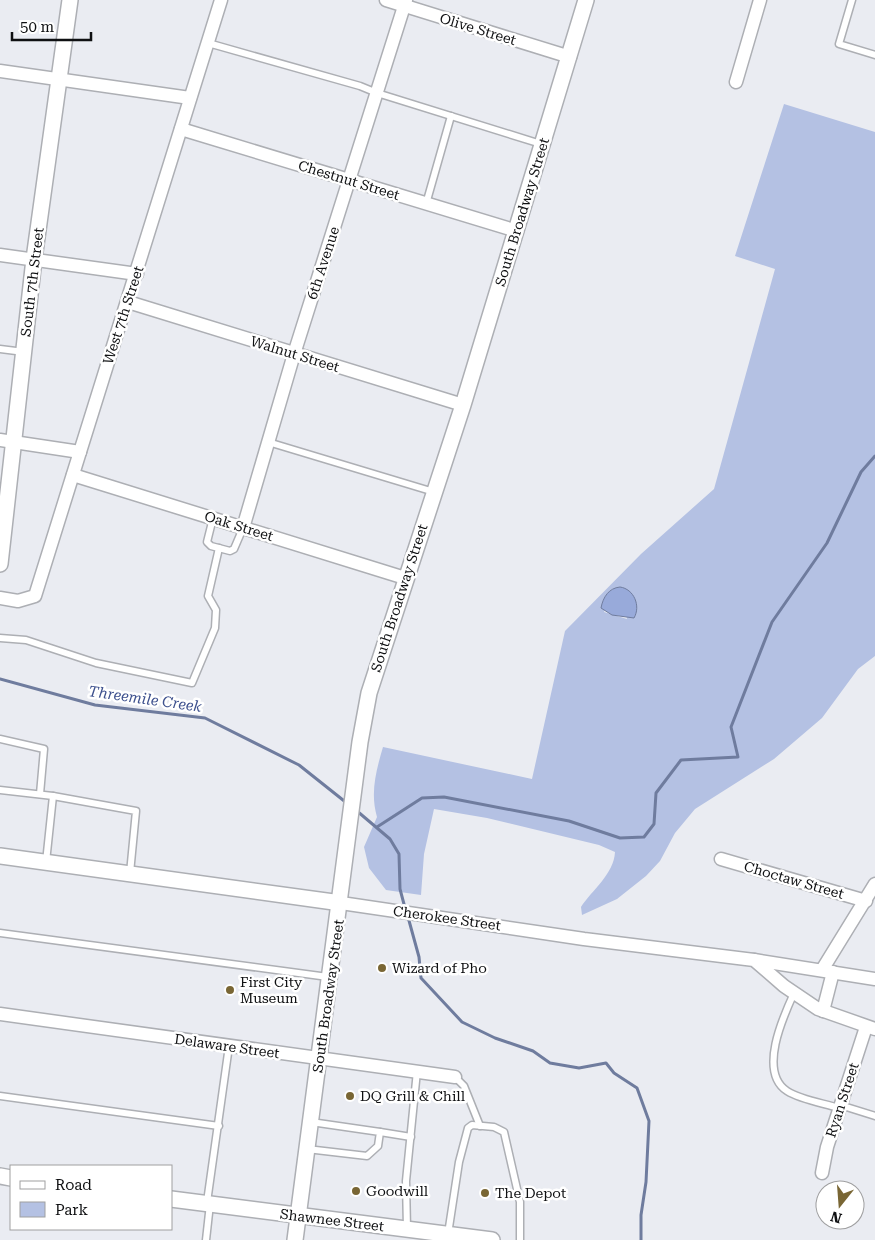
<svg xmlns="http://www.w3.org/2000/svg" width="875" height="1240" viewBox="0 0 875 1240" font-family="'Roboto Serif',serif">
<style>
.green{fill:#b4c1e3;fill-rule:evenodd}
.water{fill:#98aada;stroke:#6f7c9e}
.lines{fill:none;stroke-linecap:round;stroke-linejoin:round}
.stream{stroke:#6f7c9e;stroke-width:3}
.service-casing{stroke:#adafb4;stroke-width:9}
.minor-casing{stroke:#adafb4;stroke-width:15}
.tertiary-casing{stroke:#adafb4;stroke-width:18}
.service{stroke:#fff;stroke-width:6}
.minor{stroke:#fff;stroke-width:12}
.tertiary{stroke:#fff;stroke-width:15}
.poi-dot{fill:#796634;stroke:#fff;stroke-width:2}
.labels{text-anchor:middle;stroke-width:5;stroke-linejoin:round;paint-order:stroke}
.street-label{font-size:14px;fill:#0f1012;stroke:#fff}
.poi-label{font-size:14px;fill:#0f1012;stroke:#fff;text-anchor:start}
.water-label{font-size:15px;font-style:italic;fill:#3e518e;stroke:#fff}
</style>
<rect width="100%" height="100%" fill="#eaecf2"/>
<path class="green" d="M784,104L875,132V656L858,669L822,718L774,759L695,809L675,833L660,861L646,876L617,899L582,915L581,907C592,890 614,874 615,852L599,845L487,818L434,809L424,854L421,895L386,890L369,868L364,847L377,817C370,793 376,771 383,747L532,779L565,631L641,554L714,489L775,269L735,256ZM620,587L627,619L604,612L611,590Z"/>
<path class="water" d="M620,587C634,589 641,606 634,618L612,615L601,608C603,597 609,588 620,587Z"/>
<g class="lines">
<g class="stream">
<path d="M0,679L95,705L205,718L299,765L348,804"/>
<path d="M357,811L390,839L399,854L400,889L405,908"/>
<path d="M377,827L422,798L444,797L569,821L620,838L644,837L654,824L656,793L681,760L738,757L731,727L772,622L827,543L861,472L875,456"/>
<path d="M408,917L419,957L421,978L462,1022L495,1038L533,1051L550,1063L579,1068L606,1063L614,1073L637,1088L649,1121L646,1182L641,1215V1240"/>
</g>
<g class="service-casing">
<g id="service">
<path d="M852,0L839,44L875,55"/>
<path d="M208,43L360,86L377,93L541,144"/>
<path d="M426,204L451,116"/>
<path d="M0,349L24,352"/>
<path d="M268,442L434,492"/>
<path d="M213,518L207,542L211,546L230,551L234,549L243,528"/>
<path d="M0,638L26,640L96,663L192,683L215,628L216,610L208,596L219,548"/>
<path d="M0,739L44,749L40,794"/>
<path d="M0,790L53,796L46,862"/>
<path d="M53,796L136,811L130,873"/>
<path d="M0,933L328,977"/>
<path d="M794,993C783,1017 758,1072 787,1091C801,1100 823,1103 839,1108"/>
<path d="M455,1077L464,1086L480,1126"/>
<path d="M0,1096L219,1126"/>
<path d="M840,1105L875,1116"/>
<path d="M380,1132L411,1137"/>
<path d="M307,1149L367,1156L378,1146L380,1132L311,1122"/>
<path d="M207,1202L229,1046"/>
<path d="M407,1229L406,1181L417,1071"/>
<path d="M448,1234L459,1162L468,1128L472,1125L494,1127L504,1132L520,1202V1240"/>
<path d="M206,1240L210,1204"/>
</g>
</g>
<g class="minor-casing">
<g id="minor">
<path d="M386,0L570,57"/>
<path d="M0,71L190,98"/>
<path d="M736,82L760,0"/>
<path d="M181,129L517,231"/>
<path d="M0,255L137,274"/>
<path d="M128,302L463,405"/>
<path d="M0,440L80,452"/>
<path d="M73,475L405,578"/>
<path d="M243,528L294,354L406,0"/>
<path d="M0,598L18,601L35,596L221,0"/>
<path d="M721,859L866,901"/>
<path d="M341,903L584,939L754,960L784,986L818,1009L875,1029"/>
<path d="M754,960L875,979"/>
<path d="M822,970L875,884"/>
<path d="M823,1011L833,972"/>
<path d="M0,1014L455,1077"/>
<path d="M822,1173L827,1147L866,1027"/>
</g>
</g>
<g class="tertiary-casing">
<g id="tertiary">
<path d="M0,564L34,259L70,0"/>
<path d="M0,856L341,903"/>
<path d="M0,1176L11,1178"/>
<path d="M171,1199L492,1240"/>
<path d="M295,1240L360,742L369,693L463,405L586,0"/>
</g>
</g>
<use href="#service" class="service"/>
<use href="#minor" class="minor"/>
<use href="#tertiary" class="tertiary"/>
</g>
<g class="poi-dot">
<circle cx="382" cy="968" r="5"/>
<circle cx="230" cy="990" r="5"/>
<circle cx="350" cy="1096" r="5"/>
<circle cx="356" cy="1191" r="5"/>
<circle cx="485" cy="1193" r="5"/>
</g>
<g class="labels">
<g class="street-label">
<text transform="translate(478 29) rotate(17)" y="5">Olive Street</text>
<text transform="translate(349 180) rotate(17)" y="5">Chestnut Street</text>
<text transform="translate(522 212) rotate(-73)" y="5">South Broadway Street</text>
<text transform="translate(323 263) rotate(-72)" y="5">6th Avenue</text>
<text transform="translate(32 282) rotate(-83)" y="5">South 7th Street</text>
<text transform="translate(123 315) rotate(-72)" y="5">West 7th Street</text>
<text transform="translate(295 354) rotate(17)" y="5">Walnut Street</text>
<text transform="translate(239 526) rotate(17)" y="5">Oak Street</text>
<text transform="translate(399 598) rotate(-72)" y="5">South Broadway Street</text>
<text transform="translate(794 880) rotate(16)" y="5">Choctaw Street</text>
<text transform="translate(447 918) rotate(8)" y="5">Cherokee Street</text>
<text transform="translate(328 996) rotate(-82)" y="5">South Broadway Street</text>
<text transform="translate(227 1046) rotate(8)" y="5">Delaware Street</text>
<text transform="translate(842 1100) rotate(-72)" y="5">Ryan Street</text>
<text transform="translate(332 1220) rotate(7)" y="5">Shawnee Street</text>
</g>
<g class="poi-label">
<text x="392" y="973">Wizard of Pho</text>
<text x="240" y="987">First City<tspan x="240" dy="16">Museum</tspan></text>
<text x="360" y="1101">DQ Grill &amp; Chill</text>
<text x="366" y="1196">Goodwill</text>
<text x="495" y="1198">The Depot</text>
</g>
<g class="water-label">
<text transform="translate(145 699) rotate(8)" y="5">Threemile Creek</text>
</g>
</g>
<rect x="10" y="1165" width="162" height="65" fill="#ffffff" stroke="#9f9fa0"/>
<rect x="20" y="1181" width="25" height="8" fill="#ffffff" stroke="#9f9fa0"/>
<text x="55" y="1190" font-size="15" fill="#0f1012">Road</text>
<rect x="20" y="1202" width="25" height="15" fill="#b4c1e3" stroke="#9f9fa0"/>
<text x="55" y="1215" font-size="15" fill="#0f1012">Park</text>
<g transform="translate(840 1205) rotate(197)"><circle r="24" fill="#ffffff" stroke="#9f9fa0"/>
<path d="M0-4L9 19L0 12L-9 19Z" fill="#796634"/>
<text y="-8" font-size="14" font-weight="bold" text-anchor="middle" fill="#0f1012">N</text>
</g>
<path d="M12 32v8h79v-8" fill="none" stroke="#0f1012" stroke-width="2.5"/>
<text x="20" y="32" font-size="15" fill="#0f1012" stroke="#ffffff" stroke-width="4" paint-order="stroke">50 m</text>
</svg>
